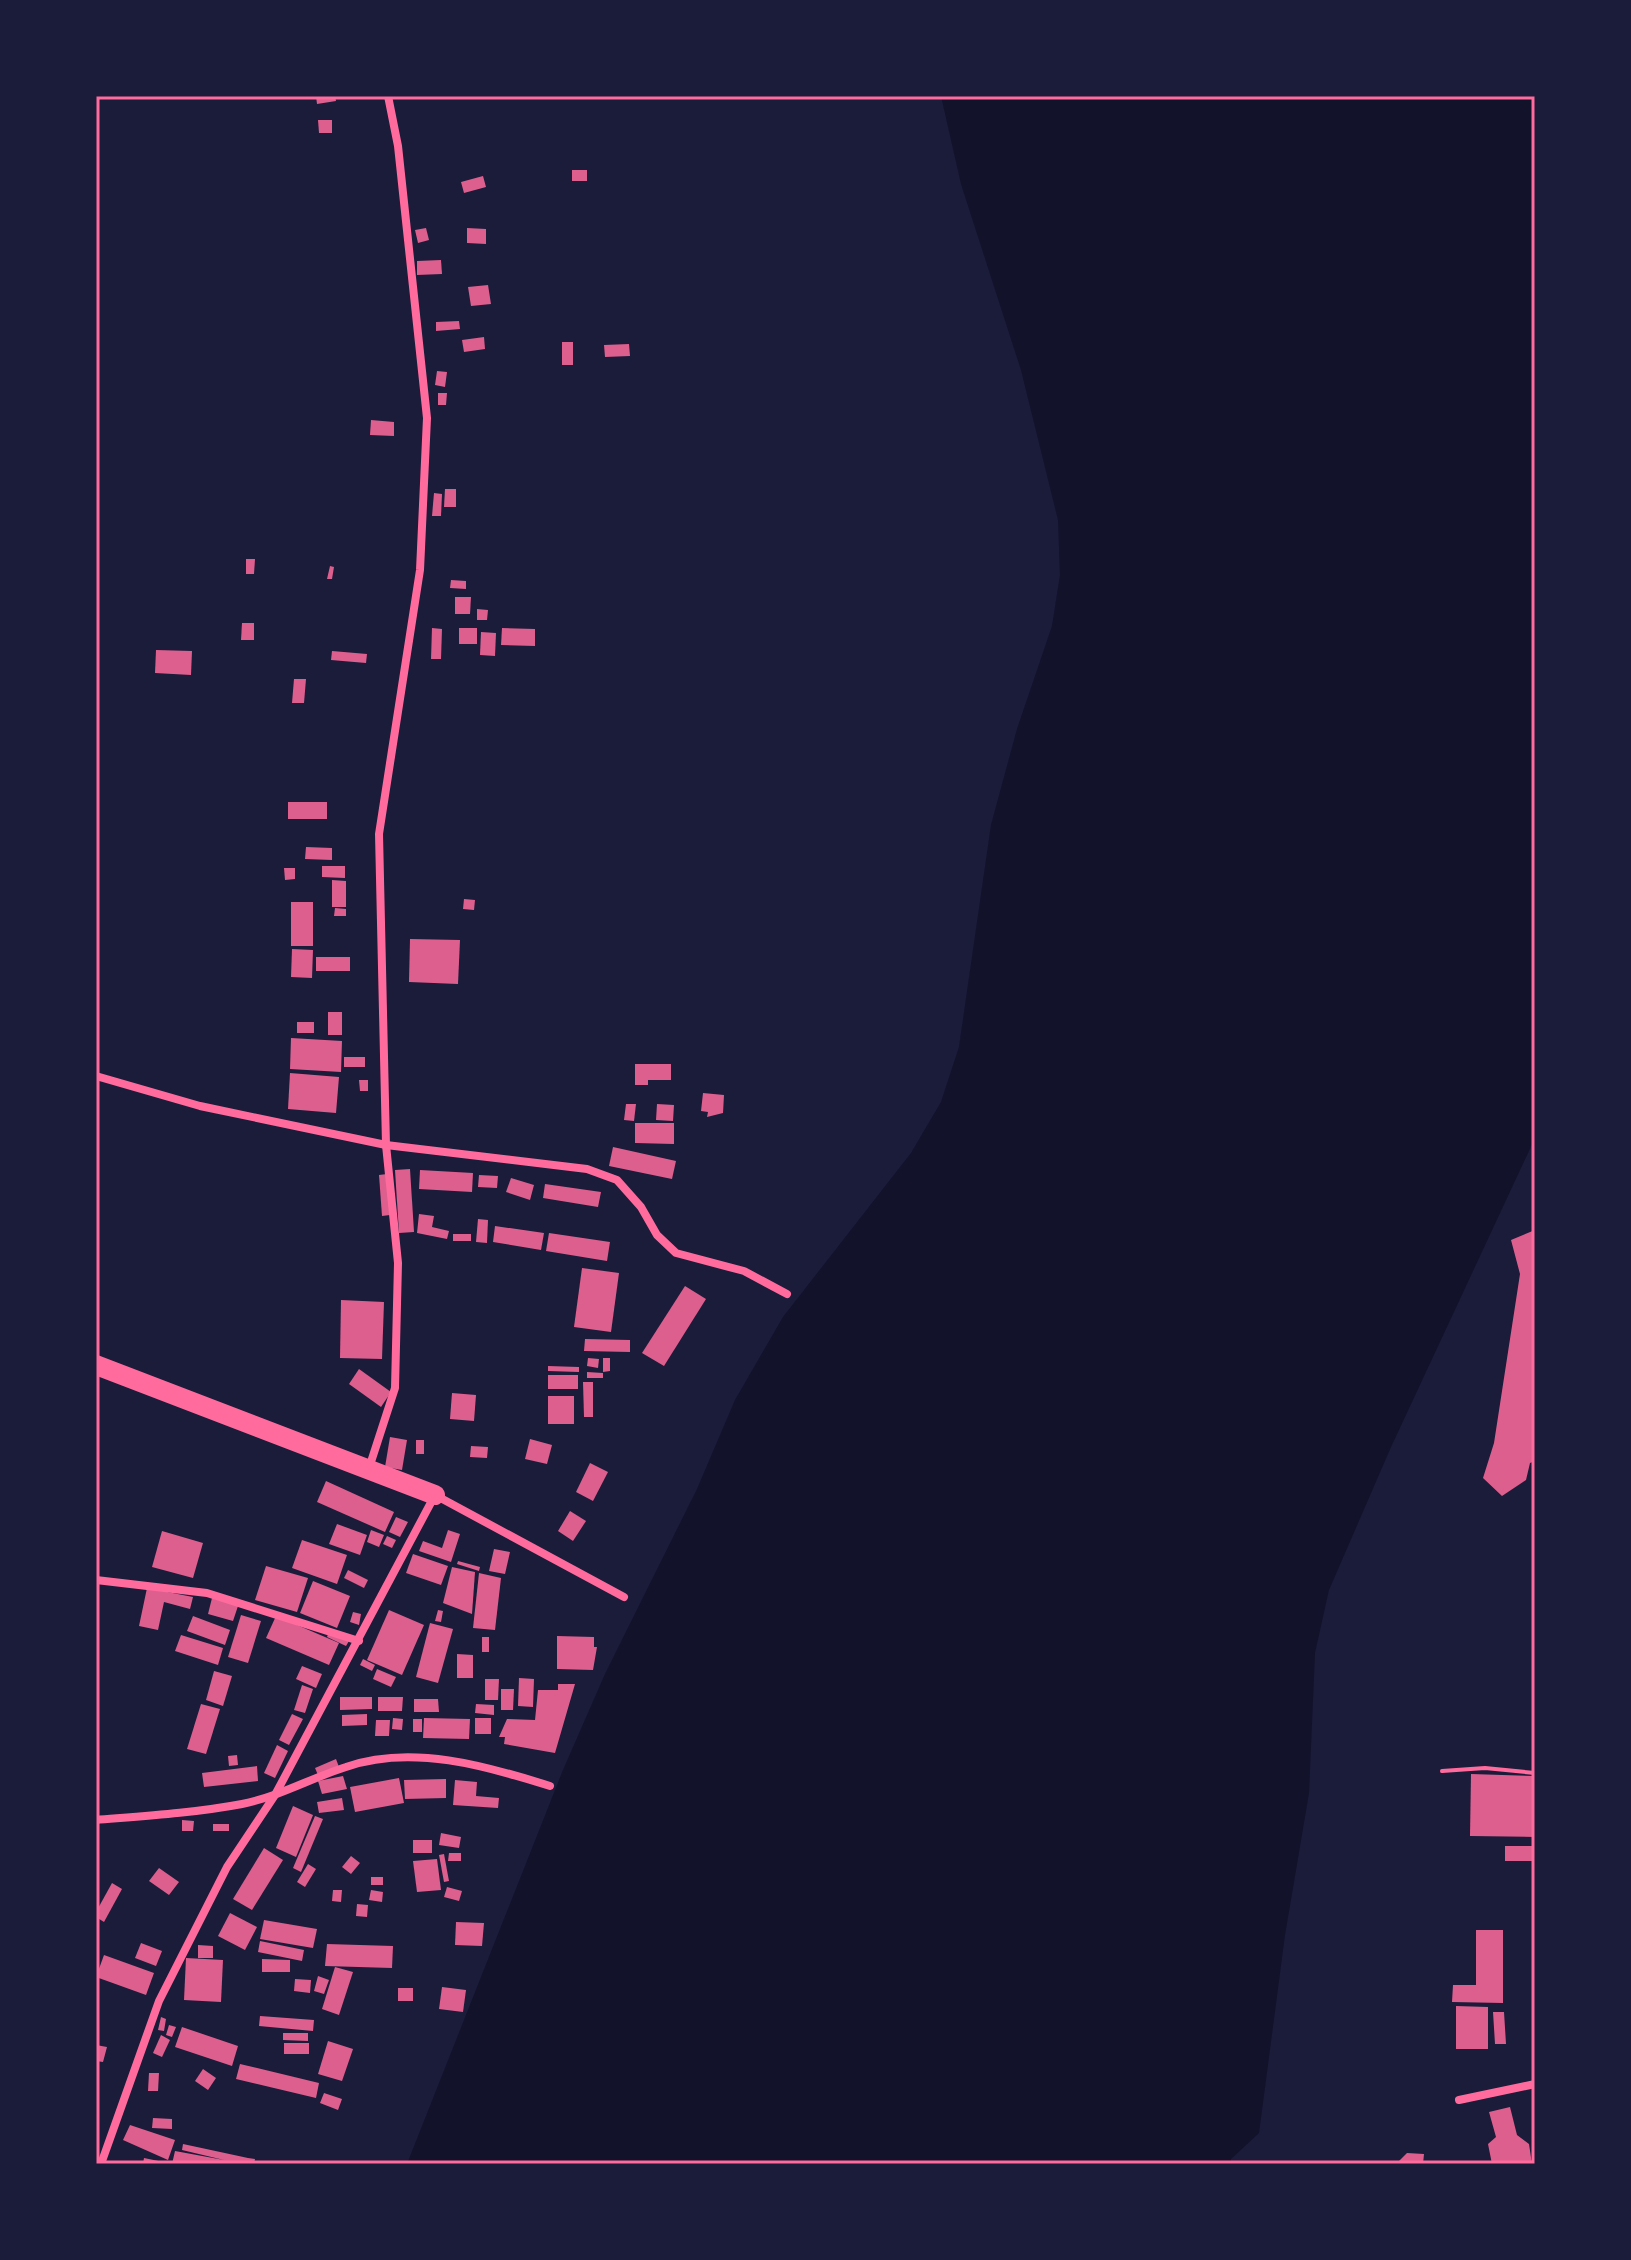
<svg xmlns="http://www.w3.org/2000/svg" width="1631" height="2260" viewBox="0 0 1631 2260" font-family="'IBM Plex Sans',sans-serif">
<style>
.water{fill:#12122b}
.building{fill:#dd5f8e}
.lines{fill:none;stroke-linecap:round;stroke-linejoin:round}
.path{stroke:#ff6b9d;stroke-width:4}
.minor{stroke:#ff6b9d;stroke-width:8}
.primary{stroke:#ff6b9d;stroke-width:20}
.neatline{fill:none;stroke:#ff6b9d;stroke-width:3}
</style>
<rect width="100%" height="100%" fill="#1b1b3a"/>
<path class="water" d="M941,96H1535V1138L1391,1447L1329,1590L1315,1653L1309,1793L1285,1935L1259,2133L1231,2159V2164H407L563,1770L605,1674L697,1489L735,1400L783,1317L911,1153L941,1102L959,1047L991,825L1017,729L1052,626L1060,575L1058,520L1021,370L961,184Z"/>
<g class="building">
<path d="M316,96H335L336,101L317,104Z"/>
<path d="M318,120H332V133H319Z"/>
<rect x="572" y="170" width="15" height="11"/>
<path d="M483,176L486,187L464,193L461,182Z"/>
<path d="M426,228L429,240L418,243L415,230Z"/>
<path d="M467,228L486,229V244L467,243Z"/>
<path d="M441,260L442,274L417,275V261Z"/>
<path d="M488,285L491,304L471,306L468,287Z"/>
<path d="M459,321L460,329L436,331V322Z"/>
<path d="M484,337L485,349L464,352L462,340Z"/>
<rect x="562" y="342" width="11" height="23"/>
<path d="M629,344L630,356L605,357L604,345Z"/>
<path d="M437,371L447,372L445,387L435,385Z"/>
<path d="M438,393H447L446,405H438Z"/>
<path d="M371,420L394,422V436L370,435Z"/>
<path d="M445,489H456V507H444Z"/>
<path d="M434,493L442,494L441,516H432Z"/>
<path d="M246,559H255L254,574H246Z"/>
<path d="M330,566L334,567L332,579H327Z"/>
<path d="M451,580L466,581V589L450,588Z"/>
<path d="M455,597H471L470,614H455Z"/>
<path d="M477,609L488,610L487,620H477Z"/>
<path d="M242,623H254V640H241Z"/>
<path d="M432,628L442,629L441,659H431Z"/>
<rect x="459" y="628" width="18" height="16"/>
<path d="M502,628L535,629V646L501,645Z"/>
<path d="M481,632L496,633L495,656L480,655Z"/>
<path d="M156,650L192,651L191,675L155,673Z"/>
<path d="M332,651L367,654L366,663L331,660Z"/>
<path d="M294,679H306L304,703H292Z"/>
<rect x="288" y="802" width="39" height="17"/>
<path d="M306,847L332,848V860L305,859Z"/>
<path d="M322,866H345V878L322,877Z"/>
<path d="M284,868H295V879L285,880Z"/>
<path d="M332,880L346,881V907H332Z"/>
<path d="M464,899L475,900L474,910L463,909Z"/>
<rect x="291" y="902" width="22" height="44"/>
<path d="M335,908L346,909V916H334Z"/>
<path d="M410,939L460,940L458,984L409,982Z"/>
<path d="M292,949L313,950L312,978L291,977Z"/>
<rect x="316" y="957" width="34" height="14"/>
<rect x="328" y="1012" width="14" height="23"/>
<rect x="297" y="1022" width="17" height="11"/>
<path d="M291,1038L342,1041L341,1072L290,1069Z"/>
<rect x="344" y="1057" width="21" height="10"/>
<path d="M635,1064H671V1080H648V1085H635Z"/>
<path d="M290,1073L339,1077L336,1113L288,1109Z"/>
<path d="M359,1080H368V1091H360Z"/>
<path d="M703,1093L724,1095L723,1113L707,1117L708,1112L701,1111Z"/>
<path d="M626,1104H636L634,1121L624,1120Z"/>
<path d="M657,1104L674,1105L673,1121L656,1120Z"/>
<path d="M635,1123H674V1144L635,1143Z"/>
<path d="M613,1147L676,1161L672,1179L609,1166Z"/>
<path d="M410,1169L414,1232L399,1233L395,1170Z"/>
<path d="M420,1170L473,1173L472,1192L419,1189Z"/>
<path d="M387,1174L390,1215L382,1216L379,1175Z"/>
<path d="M479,1175L498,1176L497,1188L478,1187Z"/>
<path d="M511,1178L534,1185L530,1200L506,1192Z"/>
<path d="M545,1184L601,1192L598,1207L543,1198Z"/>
<path d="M419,1214L434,1216L432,1227L449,1231L447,1239L417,1233Z"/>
<path d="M478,1219L488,1220L487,1243L476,1242Z"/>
<path d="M495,1226L544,1233L541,1250L493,1242Z"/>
<path d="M1535,1230V1461L1530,1463L1526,1480L1502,1496L1483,1478L1494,1443L1520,1274L1511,1240Z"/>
<path d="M549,1233L610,1242L607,1261L546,1251Z"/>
<rect x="453" y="1234" width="18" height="7"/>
<path d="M582,1268L619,1273L611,1332L574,1327Z"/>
<path d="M685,1286L706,1299L664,1366L642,1353Z"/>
<path d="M341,1300L384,1302L382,1359L340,1358Z"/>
<path d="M585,1339L630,1340V1352L584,1351Z"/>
<path d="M588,1358L599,1359L598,1368L587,1366Z"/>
<path d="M603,1358H610V1371L603,1372Z"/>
<path d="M548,1366L579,1367V1372L548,1371Z"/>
<path d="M359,1369L391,1392L381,1407L349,1384Z"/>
<path d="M587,1372L603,1373V1378H587Z"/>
<rect x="548" y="1375" width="30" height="14"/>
<path d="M583,1382H593V1417H584Z"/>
<path d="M452,1393L476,1395L474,1421L450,1419Z"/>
<rect x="548" y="1396" width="26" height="28"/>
<path d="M390,1437L407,1440L402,1470L385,1467Z"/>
<path d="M530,1439L552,1445L547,1464L525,1459Z"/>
<rect x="416" y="1440" width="8" height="14"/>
<path d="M471,1446L488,1447L487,1458L470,1457Z"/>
<path d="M590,1463L608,1472L593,1501L576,1492Z"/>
<path d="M326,1481L394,1512L385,1532L317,1502Z"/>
<path d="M570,1511L586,1521L573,1541L558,1531Z"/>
<path d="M396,1517L408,1522L400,1537L389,1532Z"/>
<path d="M337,1524L367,1535L360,1555L329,1544Z"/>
<path d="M371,1530L384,1535L379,1547L367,1542Z"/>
<path d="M448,1530L460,1534L451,1562L419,1551L423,1541L442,1548Z"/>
<path d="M162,1531L203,1543L193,1578L152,1567Z"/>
<path d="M387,1536L396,1540L392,1548L383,1544Z"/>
<path d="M302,1540L347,1555L337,1584L292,1568Z"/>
<path d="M494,1549L510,1552L505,1574L489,1571Z"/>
<path d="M413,1554L448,1566L441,1585L406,1573Z"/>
<path d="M458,1561L480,1567L479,1571L457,1564Z"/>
<path d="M266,1566L308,1578L297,1612L255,1600Z"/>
<path d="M452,1567L475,1572L472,1614L443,1603Z"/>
<path d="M348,1570L368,1580L364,1588L344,1578Z"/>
<path d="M479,1573L501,1578L495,1630L473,1628Z"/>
<path d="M313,1581L350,1596L337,1628L300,1613Z"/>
<path d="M147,1588L193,1597L190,1609L164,1602L158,1630L139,1626Z"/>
<path d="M212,1598L238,1606L233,1621L208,1614Z"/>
<path d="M389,1610L424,1625L402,1675L367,1660Z"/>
<path d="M438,1610L443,1611L441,1622L435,1621Z"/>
<path d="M353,1612L361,1614L359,1625L350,1622Z"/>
<path d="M241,1615L261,1621L248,1663L228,1657Z"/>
<path d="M193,1616L230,1630L225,1645L187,1631Z"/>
<path d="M276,1616L339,1643L329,1665L266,1638Z"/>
<path d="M430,1623L453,1629L438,1683L416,1677Z"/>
<path d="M329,1632L349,1641L346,1646L327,1637Z"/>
<path d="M181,1635L223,1648L218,1665L175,1651Z"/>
<path d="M557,1636L594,1637V1647H597L593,1670L557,1669Z"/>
<rect x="482" y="1637" width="7" height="15"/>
<path d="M457,1654L473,1655V1678H457Z"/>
<path d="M363,1659L375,1665L372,1671L360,1665Z"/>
<path d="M302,1666L322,1674L316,1688L296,1679Z"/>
<path d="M377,1669L396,1677L391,1687L373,1679Z"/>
<path d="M214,1671L232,1676L223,1706L206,1700Z"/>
<path d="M519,1678L534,1679L533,1707L518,1706Z"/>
<path d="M485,1679H499L498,1700H485Z"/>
<path d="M558,1684H575L555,1753L504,1744L505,1737H499L507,1719L535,1720L538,1690H558Z"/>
<path d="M302,1685L313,1689L305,1713L294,1710Z"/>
<path d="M501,1689H514L513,1710H501Z"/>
<path d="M340,1697H372V1709L340,1710Z"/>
<path d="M378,1697H403L402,1711H378Z"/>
<path d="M414,1699H438L439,1712H414Z"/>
<path d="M201,1704L220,1709L206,1754L187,1749Z"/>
<path d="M476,1704L494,1705V1715L475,1713Z"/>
<path d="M292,1714L303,1719L289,1745L279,1740Z"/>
<path d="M367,1714V1725L342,1726V1715Z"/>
<path d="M393,1718L403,1719L402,1730L392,1729Z"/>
<path d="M424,1718L470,1719L469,1739L423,1738Z"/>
<rect x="475" y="1718" width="16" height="16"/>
<rect x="413" y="1719" width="9" height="13"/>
<path d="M376,1720H390L389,1736H375Z"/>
<path d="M277,1745L288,1751L275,1778L264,1773Z"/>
<path d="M237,1755L238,1765L229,1766L228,1756Z"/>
<path d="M336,1759L339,1767L318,1775L315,1768Z"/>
<path d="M257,1766L258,1781L204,1787L202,1773Z"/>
<path d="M1471,1774L1535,1776V1837L1470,1836Z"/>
<path d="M343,1776L347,1789L322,1794L318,1781Z"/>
<path d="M399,1778L404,1803L355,1812L350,1787Z"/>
<path d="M446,1779V1798L405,1799L404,1780Z"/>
<path d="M455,1780L477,1782L476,1796L499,1798L498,1808L453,1805Z"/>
<path d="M342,1798L344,1810L319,1813L317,1802Z"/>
<path d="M293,1806L313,1815L296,1857L276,1848Z"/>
<path d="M315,1816L323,1819L301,1872L293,1868Z"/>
<path d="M182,1820L194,1821L193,1831H182Z"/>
<rect x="213" y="1824" width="16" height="7"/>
<path d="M441,1833L461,1837L459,1848L439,1845Z"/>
<rect x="413" y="1840" width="19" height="13"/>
<rect x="1505" y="1846" width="30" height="15"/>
<path d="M264,1848L283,1860L252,1910L233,1899Z"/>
<path d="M449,1853H461V1861H448Z"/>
<path d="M444,1854L449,1881L444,1882L439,1855Z"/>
<path d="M351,1856L360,1863L351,1874L342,1867Z"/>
<path d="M437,1859L441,1890L417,1892L413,1861Z"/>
<path d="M308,1864L316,1869L305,1887L297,1882Z"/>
<path d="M159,1868L179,1882L169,1895L149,1881Z"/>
<rect x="371" y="1877" width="12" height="8"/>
<path d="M112,1883L122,1889L104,1922L96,1917V1912Z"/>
<path d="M447,1887L462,1891L459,1901L444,1897Z"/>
<path d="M333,1890H342L341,1902L332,1901Z"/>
<path d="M371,1890L383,1892L382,1902L369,1900Z"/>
<path d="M357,1904L368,1905L367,1917L356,1916Z"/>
<path d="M230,1913L257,1927L245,1950L218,1936Z"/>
<path d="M264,1920L317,1929L313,1948L260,1939Z"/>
<path d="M456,1922L484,1923L482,1946L455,1945Z"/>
<path d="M1476,1930H1503V2003L1452,2002L1453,1985H1476Z"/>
<path d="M260,1941L304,1950L302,1961L258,1952Z"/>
<path d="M141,1943L162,1951L156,1966L135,1958Z"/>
<path d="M327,1944L393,1946L392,1968L325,1966Z"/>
<path d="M198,1945L213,1946V1958H198Z"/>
<path d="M104,1955L154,1973L146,1995L96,1977Z"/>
<path d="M186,1958L223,1960L221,2002L184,2000Z"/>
<path d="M262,1959L290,1960V1972H262Z"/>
<path d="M335,1967L353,1972L339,2015L322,2009Z"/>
<path d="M318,1976L329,1980L324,1994L314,1991Z"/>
<path d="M295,1979L311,1980L310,1993L294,1991Z"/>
<path d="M442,1987L466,1990L463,2012L439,2009Z"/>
<rect x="398" y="1988" width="15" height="13"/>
<path d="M1456,2006L1488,2007V2049H1456Z"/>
<path d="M1493,2012H1504L1506,2044H1495Z"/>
<path d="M260,2016L314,2020L313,2031L259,2026Z"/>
<path d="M161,2017L166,2019L164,2031L158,2030Z"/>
<path d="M169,2025L176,2027L172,2037L166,2035Z"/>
<path d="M182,2027L238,2046L232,2066L175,2047Z"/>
<path d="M283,2033H308V2041L283,2040Z"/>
<path d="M161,2035L170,2040L162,2057L153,2053Z"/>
<path d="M328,2041L353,2049L342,2081L318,2074Z"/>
<rect x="284" y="2043" width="25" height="11"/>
<path d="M96,2045L107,2047L103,2062L96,2061Z"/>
<path d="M240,2064L319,2083L316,2098L236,2079Z"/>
<path d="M203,2069L216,2078L208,2090L195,2081Z"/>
<path d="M149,2073H159L158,2091H148Z"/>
<path d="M324,2093L342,2099L338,2110L320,2103Z"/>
<path d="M1510,2107L1517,2135L1529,2144L1532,2164H1492L1488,2144L1496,2137L1489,2112Z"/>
<path d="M153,2118L172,2119V2129L152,2128Z"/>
<path d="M130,2125L175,2140L168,2160L123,2140Z"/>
<path d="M183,2144L248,2158L255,2159L254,2164H172L175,2151L224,2160L182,2150Z"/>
<path d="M1407,2153L1424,2154L1423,2164H1396Z"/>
<path d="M144,2158L168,2163V2164H143Z"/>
</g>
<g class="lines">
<path class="path" d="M1442,1771L1485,1768L1535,1773"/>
<g class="minor">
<path d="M96,1076L200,1106L386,1145L587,1169L617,1180L641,1207L657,1235L676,1253L744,1271L787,1294"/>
<path d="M369,1468L395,1388L398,1263L386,1145L379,834L420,570L427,418L398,146L388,96"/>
<path d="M96,1580L207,1593L359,1641"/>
<path d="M96,1820C145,1816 194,1813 242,1804C278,1797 311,1778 346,1767C411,1744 487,1766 550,1786"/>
<path d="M1459,2100L1535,2084"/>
<path d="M101,2164L159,2001L227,1867L275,1795L435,1495L624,1597"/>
</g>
<path class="primary" d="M96,1365L435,1495"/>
</g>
<rect width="1631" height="2260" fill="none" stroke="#1b1b3a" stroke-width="196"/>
<rect x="98" y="98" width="1435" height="2064" class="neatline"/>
</svg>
